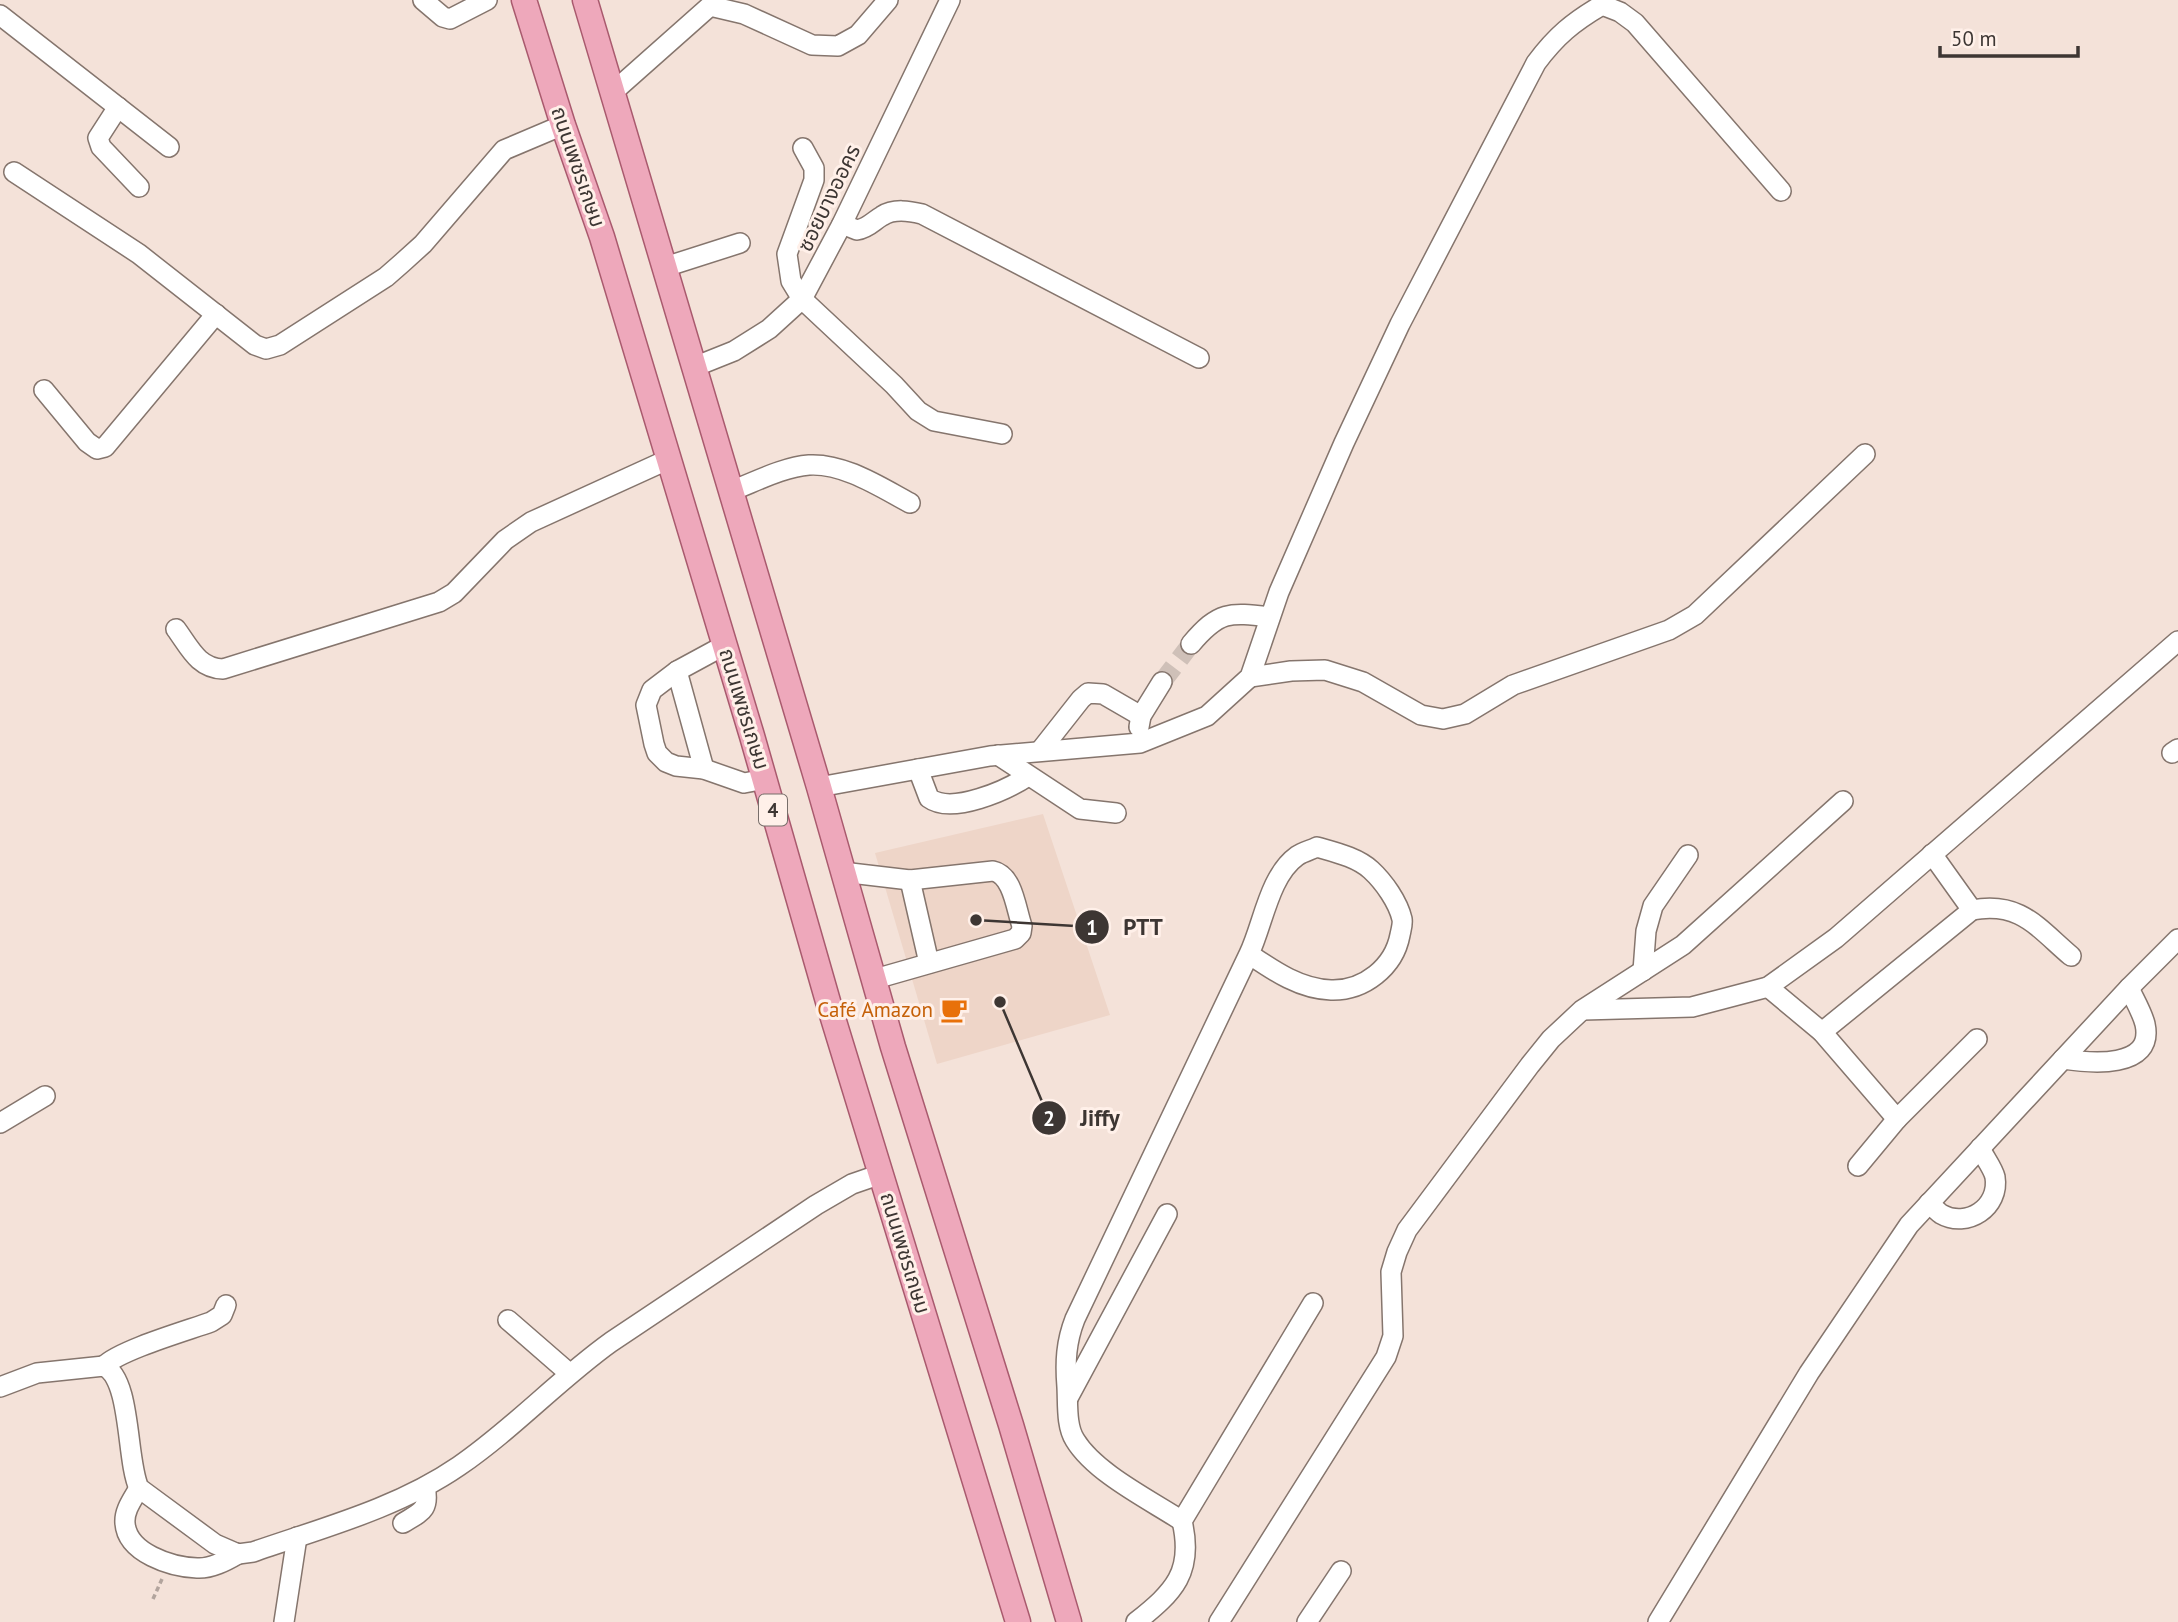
<svg xmlns="http://www.w3.org/2000/svg" width="2178" height="1622" viewBox="0 0 2178 1622" font-family="'PT Sans','Noto Sans Thai',sans-serif">
<style>
.built{fill:#eed5c8}
.lines{fill:none;stroke-linecap:round;stroke-linejoin:round}
.minor-tunnel{stroke:#cfc0b8;stroke-width:19;stroke-dasharray:19 10;stroke-linecap:butt}
.minor-casing{stroke:#85756d;stroke-width:22}
.major-casing{stroke:#a95a6e;stroke-width:27}
.path{stroke:#b2a49d;stroke-width:3.5;stroke-dasharray:5 3.5;stroke-linecap:butt}
.minor{stroke:#fff;stroke-width:19}
.major{stroke:#eea8bb;stroke-width:24}
.labels{text-anchor:middle;stroke-width:6;stroke-linejoin:round;paint-order:stroke}
.shield{fill:#fff0e9;stroke:#776e6a;stroke-width:2}
.shield-label{font-size:19px;font-weight:bold;fill:#3d3633}
.street-label{font-size:21px;fill:#3d3633;stroke:#fff0e9}
.food-label{font-size:21px;fill:#c56008;stroke:#fff0e9;text-anchor:end}
.leader{fill:none;stroke:#3d3633;stroke-width:2.5}
.callout-dot{fill:#3d3633;stroke:#fff0e9;stroke-width:2.5}
.mark-label{font-size:21px;text-anchor:middle;font-weight:bold;fill:#fff}
.callout-label{font-size:23px;text-anchor:middle;font-weight:bold;fill:#3d3633;stroke:#fff0e9;stroke-width:6;stroke-linejoin:round;paint-order:stroke}
</style>
<rect width="100%" height="100%" fill="#f4e2d9"/>
<path class="built" d="M1043,814L1110,1015L937,1064L875,853Z"/>
<g class="lines">
<path class="minor-tunnel" d="M1162,682L1191,644"/>
<g class="minor-casing">
<g id="minor">
<path d="M423,0L443,17L450,19L487,0"/>
<path d="M0,15L169,147"/>
<path d="M613,92L710,6L744,14L812,45L838,46L858,35L888,0"/>
<path d="M118,107L98,138L101,147L139,187"/>
<path d="M803,148L814,168V180L787,254L791,281L802,299L894,385L918,411L934,421L1002,434"/>
<path d="M14,172L139,254L255,345L266,349L280,345L386,277L402,263L423,244L504,150L563,125"/>
<path d="M842,224L857,230C869,228 873,221 882,216C894,208 910,211 922,214L1199,358"/>
<path d="M665,267L740,243"/>
<path d="M694,367L734,351L769,329L802,299L842,224L950,0"/>
<path d="M44,390L87,442L97,449L105,447L216,314"/>
<path d="M731,491C755,482 783,467 809,465C844,463 880,487 910,503"/>
<path d="M176,629C190,648 198,668 223,669L439,602L454,593L505,540L531,522L667,460"/>
<path d="M1191,644C1219,611 1229,612 1270,617"/>
<path d="M725,645L677,671L652,690L646,705L654,744L657,753L666,762L676,766L704,769L744,783L765,779"/>
<path d="M677,671L704,769"/>
<path d="M1250,677L1291,671L1325,670L1363,682L1421,715L1443,719L1465,714L1513,685L1669,630L1695,615L1865,454"/>
<path d="M1139,727L1141,716L1162,682"/>
<path d="M1040,751L1081,699L1088,693L1103,694L1141,716"/>
<path d="M2172,753L2178,749"/>
<path d="M998,755L1080,809L1116,813"/>
<path d="M918,769L929,798C952,815 1007,790 1028,776"/>
<path d="M819,787L990,756L1140,743L1207,716L1250,677L1279,592L1344,443L1400,324L1536,63C1556,36 1573,22 1602,5L1620,12L1635,23L1781,191"/>
<path d="M842,872L910,880L993,871C1013,875 1016,909 1022,926L1021,933L1015,939L875,979"/>
<path d="M910,880L929,963"/>
<path d="M1972,910C2020,901 2037,927 2071,956"/>
<path d="M1643,971L1646,931L1653,906L1688,855"/>
<path d="M1768,987L1822,1032L1897,1119L1977,1039"/>
<path d="M1583,1010L1692,1007L1768,987L1836,938L2178,641"/>
<path d="M1822,1032L1972,910L1932,854"/>
<path d="M2063,1059C2089,1063 2155,1070 2145,1024C2142,1012 2134,999 2129,988"/>
<path d="M0,1123L45,1096"/>
<path d="M1858,1166L1897,1119"/>
<path d="M1929,1203C1932,1206 1937,1211 1941,1214C1967,1229 2000,1207 1995,1177C1993,1168 1984,1157 1980,1148"/>
<path d="M508,1320L569,1373"/>
<path d="M104,1366C120,1350 186,1331 211,1322L222,1315L226,1305"/>
<path d="M0,1387L37,1373L104,1366C132,1380 126,1461 139,1488L215,1544L238,1554L253,1552C322,1528 398,1508 459,1466C513,1429 558,1380 611,1342L816,1205L852,1184L881,1174"/>
<path d="M1068,1398L1167,1214"/>
<path d="M139,1488C133,1499 124,1510 125,1523C127,1553 171,1567 197,1568C211,1569 226,1561 238,1554"/>
<path d="M1182,1521C1150,1500 1095,1473 1075,1440C1066,1426 1068,1404 1067,1387C1065,1362 1066,1342 1075,1319L1249,954C1263,925 1269,876 1297,856C1303,852 1311,850 1317,847C1334,852 1357,857 1371,870C1384,882 1398,902 1402,919C1403,924 1401,930 1400,935C1394,967 1364,991 1331,990C1300,989 1274,971 1249,954"/>
<path d="M403,1523C421,1512 430,1510 425,1487"/>
<path d="M284,1622L297,1537"/>
<path d="M1136,1622C1174,1592 1194,1572 1182,1521L1313,1303"/>
<path d="M1219,1622L1386,1357L1393,1336L1391,1272L1397,1252L1407,1230L1530,1065L1551,1039L1582,1010L1683,945L1843,801"/>
<path d="M1307,1622L1341,1571"/>
<path d="M1658,1622L1809,1373L1909,1225L2129,988L2178,939"/>
</g>
</g>
<g class="major-casing">
<g id="major">
<path d="M524,0L563,125L602,237L752,736L829,1005L1018,1622"/>
<path d="M585,0L819,787L893,1047L1011,1425L1069,1622"/>
</g>
</g>
<path class="path" d="M153,1599L162,1579"/>
<use href="#minor" class="minor"/>
<use href="#major" class="major"/>
</g>
<defs>
<g id="cafe-bare" transform="scale(2.1)"><path d="M-5.5-4.5H6V0H3Q3 3.5 0 3.5H-2.5Q-5.5 3.5-5.5 0ZM3-3.2v2h1.7v-2ZM-6 4.5H4V6H-6Z" fill="#e8710a" stroke="#fff0e9" stroke-width="2.5" paint-order="stroke"/></g>
</defs>
<g fill-rule="evenodd">
<use href="#cafe-bare" x="954" y="1010"/>
</g>
<g class="labels">
<rect class="shield" x="759" y="794.5" width="28" height="31" rx="5"/>
<g class="shield-label">
<text x="773" y="817">4</text>
</g>
<g class="street-label">
<text transform="translate(578 167) rotate(71)" y="7">ถนนเพชรเกษม</text>
<text transform="translate(829 198) rotate(-64)" y="7">ซอยบางออคร</text>
<text transform="translate(744 709) rotate(73)" y="7">ถนนเพชรเกษม</text>
<text transform="translate(905 1253) rotate(73)" y="7">ถนนเพชรเกษม</text>
</g>
<g class="food-label">
<text x="933" y="1017">Café Amazon</text>
</g>
</g>
<path class="leader" d="M976 920L1092 927M1000 1002L1049 1118"/>
<g class="callout-dot">
<circle cx="976" cy="920" r="7"/>
<circle cx="1000" cy="1002" r="7"/>
<circle cx="1092" cy="927" r="18"/>
<circle cx="1049" cy="1118" r="18"/>
</g>
<g class="mark-label">
<text x="1092" y="935">1</text>
<text x="1049" y="1126">2</text>
</g>
<g class="callout-label">
<text x="1143" y="935">PTT</text>
<text x="1100" y="1126">Jiffy</text>
</g>
<path d="M1940 46v10h138v-10" fill="none" stroke="#3d3633" stroke-width="3.5"/>
<text x="1951" y="46" font-size="21" fill="#3d3633" stroke="#fff0e9" stroke-width="5" paint-order="stroke">50 m</text>
</svg>
